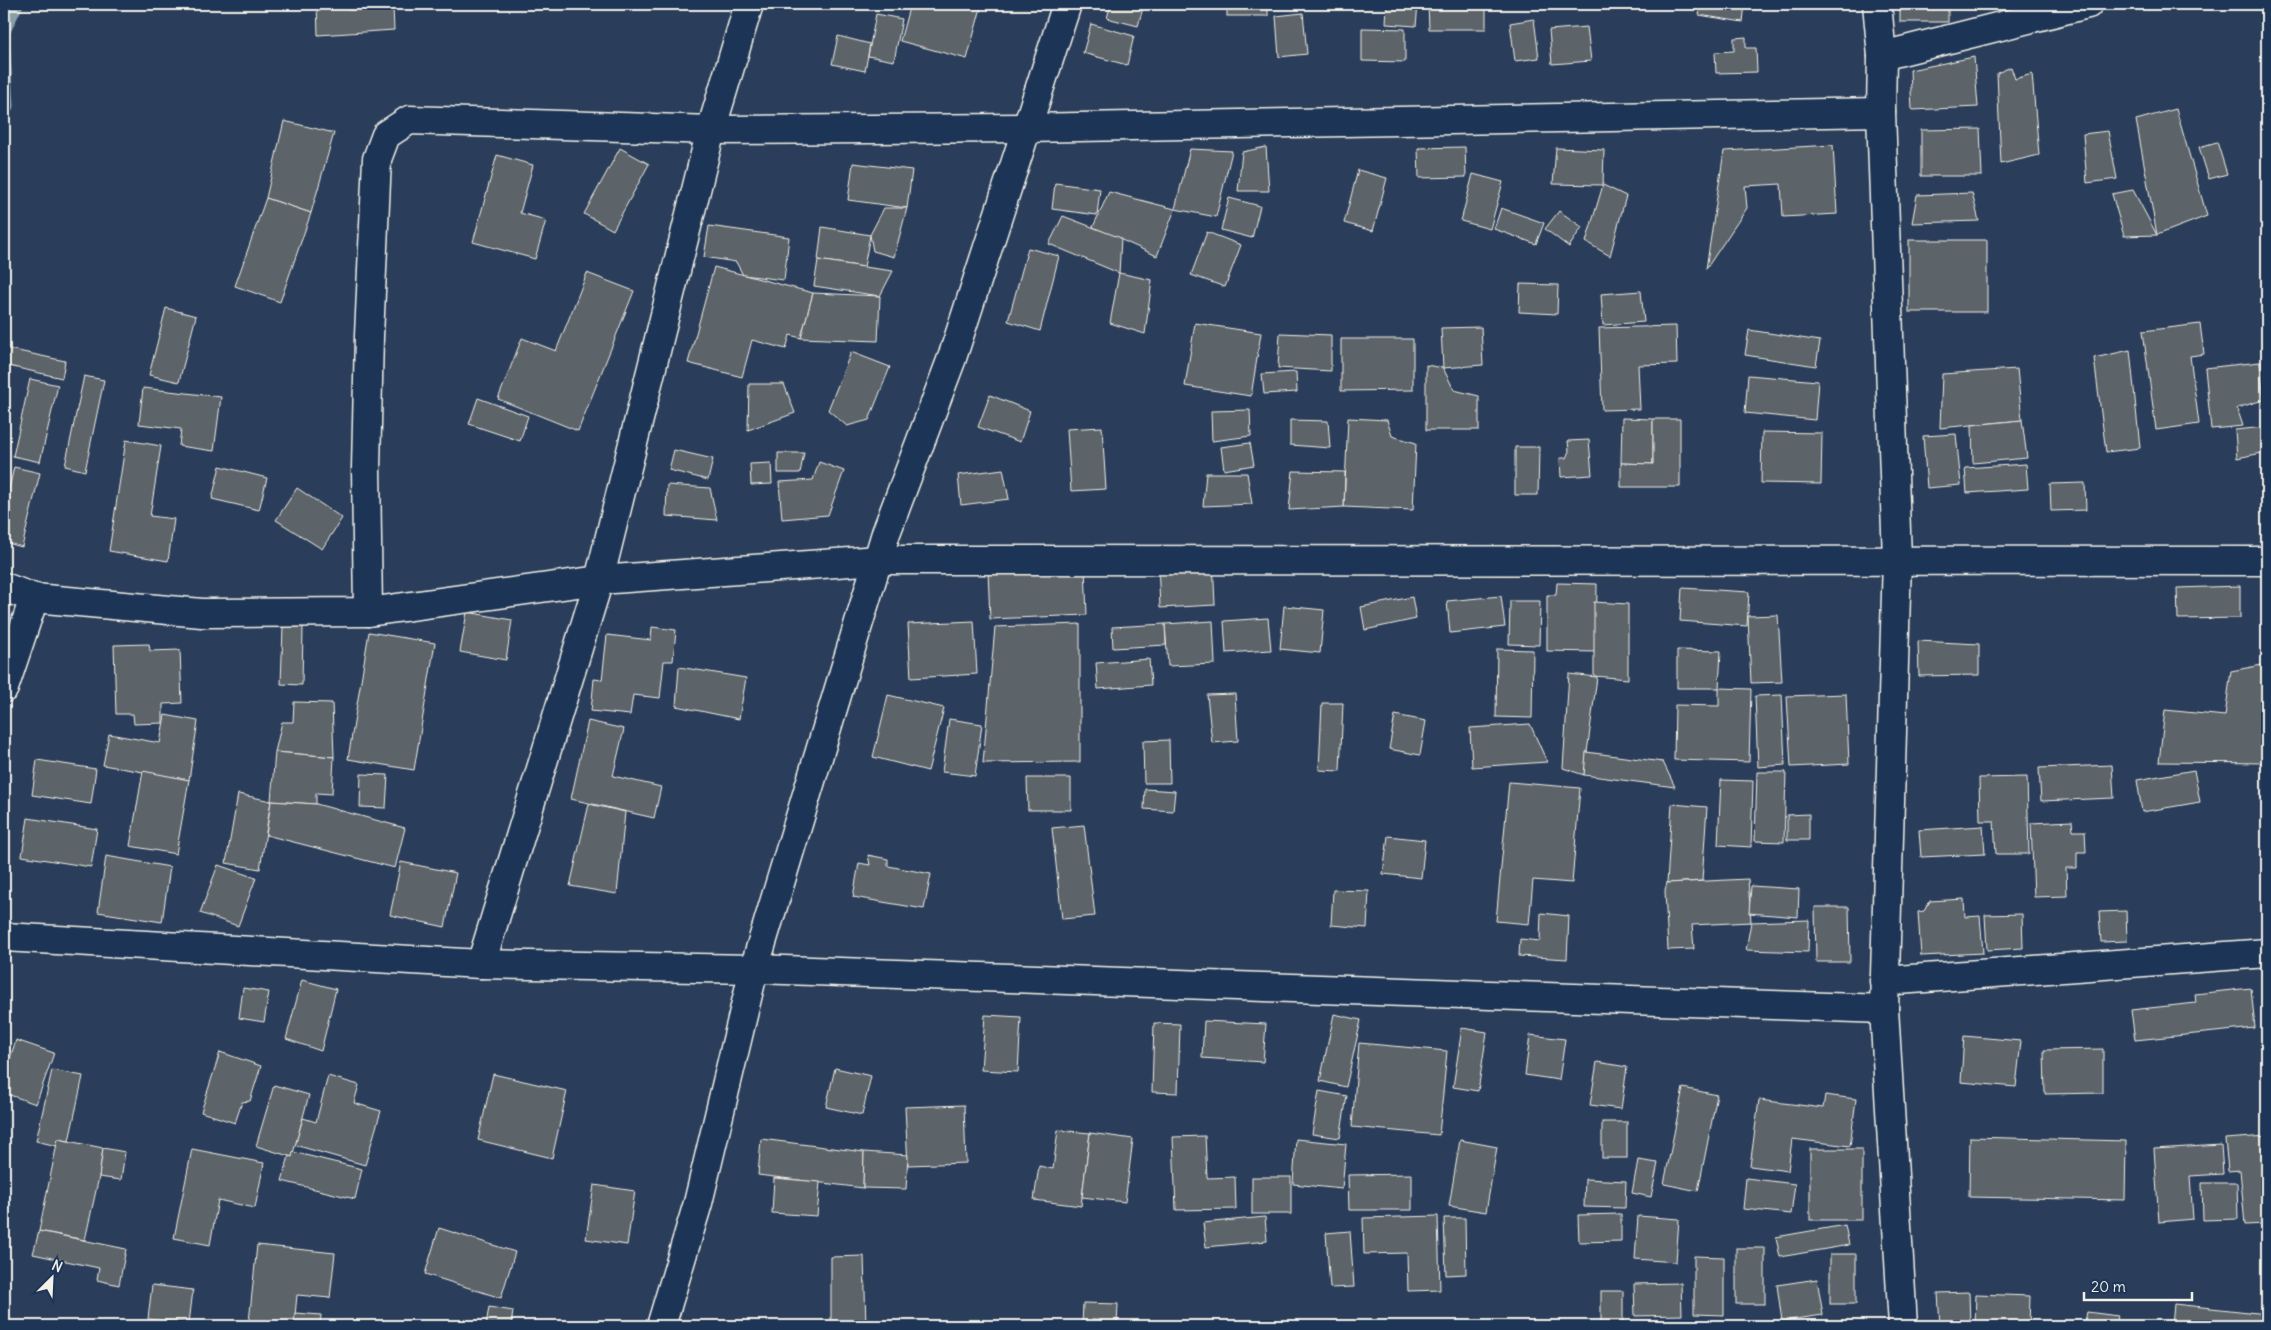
<svg xmlns="http://www.w3.org/2000/svg" width="2271" height="1330" viewBox="0 0 2271 1330" font-family="Delius,sans-serif">
<style>
.lines{fill:none;stroke-linecap:round;stroke-linejoin:round}
.stream{stroke:#869fab;stroke-width:11}
.building{fill:#5c6469;stroke:#f4f1e8}
.minor-casing{stroke:#f4f1e8;stroke-width:31}
.minor{stroke:#1d3557;stroke-width:28}
</style>
<rect width="100%" height="100%" fill="#2a3e5b"/>
<filter id="ink" filterUnits="userSpaceOnUse"><feTurbulence type="fractalNoise" baseFrequency=".02" numOctaves="2"/><feDisplacementMap in="SourceGraphic" scale="10" xChannelSelector="R" yChannelSelector="G"/><feConvolveMatrix kernelMatrix="1 2 1 2 8 2 1 2 1" color-interpolation-filters="sRGB"/></filter>
<g filter="url(#ink)">
<g class="lines">
<path class="stream" d="M4,115L8,106L4,33L18,4"/>
</g>
<g class="building">
<path d="M317,4H349V10L393,7L394,30L318,35Z"/>
<path d="M910,4H982L967,59L900,41Z"/>
<path d="M1111,4H1144L1138,26L1107,18Z"/>
<rect x="1227" y="4" width="41" height="12"/>
<path d="M1387,4H1418L1416,26L1386,24Z"/>
<path d="M1428,4H1486V29H1429Z"/>
<path d="M1701,4H1745L1743,22L1699,15Z"/>
<rect x="1900" y="4" width="48" height="18"/>
<path d="M1303,13L1307,54L1279,57L1276,16Z"/>
<path d="M876,14L902,19L894,61L868,56Z"/>
<path d="M1534,19L1539,58L1515,61L1510,23Z"/>
<path d="M1091,24L1134,36L1127,65L1083,53Z"/>
<path d="M1587,27L1591,61L1552,64L1549,30Z"/>
<path d="M1362,28L1405,29V62L1362,61Z"/>
<path d="M838,36L870,44L865,71L832,64Z"/>
<path d="M1746,37V48H1756L1757,72L1716,73L1715,52L1734,51V38Z"/>
<path d="M1974,57L1978,107L1912,110L1910,70Z"/>
<path d="M2011,67L2015,79L2032,74L2039,155L2001,164L1997,73Z"/>
<path d="M2176,109L2207,216L2157,235L2136,120Z"/>
<path d="M284,121L334,133L311,213L266,198Z"/>
<path d="M1980,129L1982,176H1921V130Z"/>
<path d="M2108,131L2117,179L2087,183L2083,134Z"/>
<path d="M2217,142L2227,174L2209,179L2199,147Z"/>
<path d="M1833,145L1837,214L1783,217L1781,184L1745,186L1747,208L1706,269L1724,151Z"/>
<path d="M1266,147L1269,191H1238L1242,152Z"/>
<path d="M1465,147L1466,177L1419,178L1418,148Z"/>
<path d="M620,148L649,164L613,230L584,214Z"/>
<path d="M1556,148L1604,150L1603,185L1553,184Z"/>
<path d="M1190,149L1232,151L1216,217L1175,209Z"/>
<path d="M497,155L533,165L520,213L546,220L535,259L473,242Z"/>
<path d="M853,163L912,170L907,208L848,200Z"/>
<path d="M1358,170L1387,178L1373,231L1344,223Z"/>
<path d="M1473,174L1503,182L1490,229L1461,221Z"/>
<path d="M1055,183L1100,189L1097,215L1052,209Z"/>
<path d="M1603,185L1626,196L1610,256L1586,242Z"/>
<path d="M2133,190L2157,235L2124,236L2112,194Z"/>
<path d="M1109,192L1175,209L1157,256L1093,227Z"/>
<path d="M1972,193L1979,221L1912,223L1917,195Z"/>
<path d="M266,198L311,213L280,302L235,286Z"/>
<path d="M1229,198L1260,206L1252,238L1221,230Z"/>
<path d="M884,208H907L894,257L873,251L870,235Z"/>
<path d="M1501,208L1544,223L1536,244L1494,229Z"/>
<path d="M1559,211L1582,227L1569,247L1545,229Z"/>
<path d="M1063,216L1121,238L1119,273L1049,244Z"/>
<path d="M709,226L789,237L784,280L743,275L736,262L704,257Z"/>
<path d="M822,227L870,235L864,267L818,260Z"/>
<path d="M1207,232L1241,245L1225,287L1191,275Z"/>
<rect x="1909" y="240" width="78" height="72"/>
<path d="M1028,248L1059,256L1040,331L1008,321Z"/>
<path d="M818,260L864,267L893,271L880,296L814,286Z"/>
<path d="M714,267L813,293L801,338L790,335L786,349L752,340L742,377L688,363Z"/>
<path d="M587,273L634,291L578,431L498,399L522,338L556,351Z"/>
<path d="M1119,273L1152,280L1145,334L1110,323Z"/>
<path d="M1520,284L1558,285L1557,314L1519,312Z"/>
<path d="M1641,291L1644,322L1603,325L1601,294Z"/>
<path d="M813,293L880,296L878,341L801,338Z"/>
<path d="M166,308L196,316L179,382L149,375Z"/>
<path d="M1195,323L1261,333L1251,396L1185,386Z"/>
<path d="M2200,324L2204,354L2190,356L2199,424L2156,430L2143,331Z"/>
<path d="M1676,326L1677,364L1638,365L1640,409L1602,410L1599,328Z"/>
<path d="M1481,327L1483,365L1443,368L1441,328Z"/>
<path d="M1749,330L1820,341L1816,366L1745,355Z"/>
<path d="M1280,333L1331,335V371L1278,368Z"/>
<path d="M1341,339H1413V390L1341,391Z"/>
<path d="M4,348L65,361L62,378L4,365Z"/>
<path d="M2130,350L2140,448L2106,452L2094,358Z"/>
<path d="M851,352L890,367L869,420L847,426L828,410Z"/>
<path d="M2260,362L2263,400L2237,408L2243,426L2211,429L2205,368Z"/>
<path d="M2260,362H2267V392L2263,393Z"/>
<path d="M1426,365L1443,368L1454,390L1479,396V430H1426Z"/>
<path d="M2017,369L2022,420L1940,428L1942,374Z"/>
<path d="M1296,372L1297,392L1264,394L1262,374Z"/>
<path d="M1748,375L1818,381L1815,420L1745,413Z"/>
<path d="M84,376L104,380L85,471L65,466Z"/>
<path d="M30,379L58,385L40,462L13,456Z"/>
<path d="M749,384H784L795,413L748,430Z"/>
<path d="M143,388L221,397L214,451L179,446L181,429L139,424Z"/>
<path d="M990,395L1030,411L1020,442L978,427Z"/>
<path d="M478,398L528,416L520,441L469,424Z"/>
<path d="M2263,400H2267V445H2266Z"/>
<path d="M1250,410L1251,436L1212,441L1211,411Z"/>
<path d="M1348,418L1387,420L1392,436L1416,443L1413,510L1344,507Z"/>
<path d="M1622,418L1653,419V464L1621,463Z"/>
<path d="M1653,419H1680V487H1621V463L1653,464Z"/>
<path d="M1290,420L1328,421L1330,448L1290,445Z"/>
<path d="M2022,420L2027,458L1973,463L1972,425Z"/>
<path d="M1102,427L1106,489L1071,491L1067,429Z"/>
<path d="M2265,427L2267,452L2237,458L2235,430Z"/>
<path d="M1762,432L1822,433L1821,484L1761,483Z"/>
<path d="M1956,434L1961,485L1927,488L1923,436Z"/>
<path d="M126,440L161,446L150,516L174,519L168,561L109,551Z"/>
<path d="M1589,440L1592,475L1561,477L1560,458H1566L1569,451L1568,441Z"/>
<path d="M1250,443L1254,465L1224,470L1221,447Z"/>
<path d="M1515,447H1539L1538,495H1515Z"/>
<path d="M674,450L713,459L708,480L669,470Z"/>
<path d="M778,453H804L800,473H778Z"/>
<path d="M819,462L844,471L828,515L782,519L779,482L813,480Z"/>
<path d="M771,463L772,484L751,485L750,464Z"/>
<path d="M2026,464L2028,489L1967,493L1965,468Z"/>
<path d="M220,466L267,478L259,510L212,499Z"/>
<path d="M14,467L40,473L22,547L4,542V511Z"/>
<path d="M1003,469L1009,499L961,505L958,475Z"/>
<path d="M1293,471L1345,472L1344,507L1289,510Z"/>
<path d="M1206,473H1247L1252,504L1203,506Z"/>
<path d="M2085,483L2086,510L2051,511L2050,484Z"/>
<path d="M667,485L710,488L717,520L666,516Z"/>
<path d="M297,488L342,518L322,549L276,520Z"/>
<path d="M1213,560L1215,605L1160,608L1158,562Z"/>
<path d="M1085,568L1087,615L990,619L988,571Z"/>
<path d="M1557,583L1597,584L1596,652L1547,651V595H1556Z"/>
<path d="M2240,586V618L2178,619L2177,588Z"/>
<path d="M1682,588L1749,592L1747,626L1680,621Z"/>
<path d="M1501,596L1505,627L1450,633L1447,601Z"/>
<path d="M1412,597L1416,619L1365,630L1361,607Z"/>
<path d="M1510,601H1540L1539,645L1509,644Z"/>
<path d="M1594,602L1628,604V679L1594,676Z"/>
<path d="M1284,606L1324,610L1320,653L1280,649Z"/>
<path d="M467,612L512,620L506,660L460,652Z"/>
<path d="M1778,615L1782,682L1751,683L1748,616Z"/>
<path d="M1268,618L1271,650L1226,653L1224,621Z"/>
<path d="M974,621L977,674L911,678L908,624Z"/>
<path d="M1213,621L1215,664L1168,666L1165,624Z"/>
<path d="M1080,624V762L983,763L995,627Z"/>
<path d="M1165,624L1166,645L1113,648L1112,627Z"/>
<path d="M283,627H303L302,685L281,684Z"/>
<path d="M652,627L676,630L673,661H664L660,698L633,695L630,715L591,711L594,679L602,680L607,635L651,640Z"/>
<path d="M369,632L435,643L414,770L348,759Z"/>
<path d="M1918,641L1979,644V675L1919,676Z"/>
<path d="M149,644L150,651L180,650L182,703L163,704V723L134,724L133,714H116L114,645Z"/>
<path d="M1497,649L1533,650L1532,718L1496,717Z"/>
<path d="M1677,650L1721,651L1719,688H1677Z"/>
<path d="M1149,659L1151,685L1098,689L1096,663Z"/>
<path d="M2267,664V763L2159,762L2165,710L2225,716L2231,671Z"/>
<path d="M679,667L746,678L739,719L676,706Z"/>
<path d="M1569,674L1597,677L1584,775L1563,768Z"/>
<path d="M1719,688L1751,689L1749,762L1674,760L1675,705L1719,706Z"/>
<path d="M1235,694L1238,741L1212,743L1207,695Z"/>
<path d="M1846,694L1849,764L1791,767L1787,696Z"/>
<path d="M888,695L944,708L928,771L873,757Z"/>
<path d="M1782,695L1785,765L1758,767L1755,696Z"/>
<path d="M294,702L332,703L334,757L275,752L282,722H293Z"/>
<path d="M1322,703H1343L1340,771L1319,770Z"/>
<path d="M165,715L198,721L189,780L103,765L109,734L160,743Z"/>
<path d="M1395,715L1426,721L1420,755L1389,749Z"/>
<path d="M949,719L982,724L975,776L942,772Z"/>
<path d="M588,721L624,729L613,776L661,787L654,818L571,799Z"/>
<path d="M1530,724L1547,762L1472,767L1470,728Z"/>
<path d="M1169,740L1170,783H1144L1143,741Z"/>
<path d="M275,752L334,757L332,794L316,793V804L271,801Z"/>
<path d="M1586,752L1663,762L1675,787L1584,775Z"/>
<path d="M37,760L96,769L91,804L32,795Z"/>
<path d="M2112,765L2114,798L2041,801L2039,768Z"/>
<path d="M2194,770L2200,802L2142,812L2137,780Z"/>
<path d="M143,771L189,780L176,854L130,846Z"/>
<path d="M1757,772H1786L1784,842L1755,841Z"/>
<path d="M361,774L388,775L386,808L360,807Z"/>
<path d="M2027,777L2029,854H1996L1994,821H1980L1979,778Z"/>
<path d="M1027,778H1071V810H1028Z"/>
<path d="M1721,780L1753,781L1751,847L1718,845Z"/>
<path d="M1509,782L1580,788L1572,883L1533,880L1529,924L1496,921Z"/>
<path d="M1145,789L1175,791L1173,811L1144,809Z"/>
<path d="M238,794L271,801L260,869L226,863Z"/>
<path d="M271,801L316,804L405,828L395,868L266,835Z"/>
<path d="M589,804L625,812L617,894L570,886Z"/>
<path d="M1672,804L1707,807L1702,881L1667,883Z"/>
<path d="M1809,814V840H1787V815Z"/>
<path d="M28,818L97,829L91,867L22,856Z"/>
<path d="M2072,821L2073,831H2085L2086,852H2077V868H2066L2067,896L2034,897L2031,823Z"/>
<path d="M1084,825L1095,916L1062,919L1052,828Z"/>
<path d="M1983,826L1985,854L1921,857L1919,830Z"/>
<path d="M1388,836L1425,840L1421,878L1383,874Z"/>
<path d="M868,855L888,859V866L931,874L924,909L853,897L859,863L870,865Z"/>
<path d="M106,856L170,867L162,922L98,912Z"/>
<path d="M401,862L456,873L445,927L390,915Z"/>
<path d="M218,865L256,878L238,926L200,913Z"/>
<path d="M1748,879L1751,922L1692,925L1694,949L1668,950L1665,890L1667,883Z"/>
<path d="M1751,886L1799,889L1798,917L1749,913Z"/>
<path d="M1333,890L1369,891L1367,928L1331,925Z"/>
<path d="M1964,899L1965,917L1980,916L1983,953L1921,956L1918,912L1924,911L1930,901Z"/>
<path d="M1815,907H1849L1850,962H1816Z"/>
<path d="M2126,911L2127,941L2101,942L2099,912Z"/>
<path d="M1541,913L1569,916L1567,959L1519,956L1520,939L1540,941Z"/>
<path d="M2022,914L2023,948L1987,950L1985,915Z"/>
<path d="M1809,920L1808,952L1746,950L1751,922Z"/>
<path d="M302,980L336,989L321,1051L286,1039Z"/>
<path d="M243,988L269,992L264,1022L239,1018Z"/>
<path d="M2251,988L2255,1028L2135,1040L2131,1010L2196,1003L2195,994Z"/>
<path d="M1334,1014L1361,1020L1346,1087L1320,1081Z"/>
<path d="M985,1015L1021,1017L1018,1072L981,1070Z"/>
<path d="M1204,1021L1266,1024L1263,1062L1202,1058Z"/>
<path d="M1154,1023L1180,1024L1178,1093L1152,1092Z"/>
<path d="M1462,1028L1487,1032L1478,1091L1453,1087Z"/>
<path d="M1530,1035L1565,1039L1559,1080L1525,1075Z"/>
<path d="M1964,1036L2021,1041L2016,1087L1961,1082Z"/>
<path d="M16,1040L54,1053L36,1104L4,1093V1076Z"/>
<path d="M1359,1043L1447,1051L1439,1135L1352,1127Z"/>
<path d="M2103,1049V1093L2045,1094L2044,1050Z"/>
<path d="M220,1052L261,1066L250,1101L242,1102L235,1123L201,1112Z"/>
<path d="M1597,1062L1627,1067L1621,1109L1590,1105Z"/>
<path d="M835,1068L871,1076L862,1115L826,1107Z"/>
<path d="M52,1070L83,1076L69,1141L58,1139L57,1146L36,1141Z"/>
<path d="M493,1074L567,1091L552,1158L478,1140Z"/>
<path d="M328,1076L359,1085L354,1103L381,1111L365,1165L295,1145L303,1118L316,1122Z"/>
<path d="M274,1085L309,1095L292,1157L256,1146Z"/>
<path d="M1683,1088L1717,1095L1698,1191L1664,1184Z"/>
<path d="M1319,1091L1347,1096L1340,1138L1312,1134Z"/>
<path d="M1825,1095L1856,1099L1850,1146L1792,1139L1788,1171L1750,1166L1759,1100L1823,1108Z"/>
<path d="M964,1105L966,1163L908,1165L905,1107Z"/>
<rect x="1602" y="1122" width="25" height="36"/>
<path d="M1058,1130L1090,1133L1081,1206L1034,1200L1039,1166L1053,1169Z"/>
<path d="M1090,1133L1133,1139L1125,1202L1082,1197Z"/>
<path d="M1205,1136L1207,1178L1235,1177L1236,1209L1176,1210L1173,1137Z"/>
<path d="M2267,1136V1224L2245,1225L2240,1170L2228,1171L2225,1139Z"/>
<path d="M1970,1137L2126,1141L2125,1200L1969,1197Z"/>
<path d="M58,1139L103,1148L99,1177L85,1240L39,1231Z"/>
<path d="M761,1139L864,1152L863,1188L758,1175Z"/>
<path d="M1296,1139L1346,1144L1342,1189L1293,1184Z"/>
<path d="M1460,1140L1497,1147L1486,1212L1449,1206Z"/>
<path d="M2221,1145L2223,1174L2190,1176L2193,1219L2159,1222L2154,1149Z"/>
<path d="M103,1148L125,1152L121,1180L99,1177Z"/>
<path d="M192,1149L264,1163L255,1208L218,1200L210,1245L174,1238Z"/>
<rect x="1810" y="1149" width="52" height="71"/>
<path d="M293,1152L362,1169L355,1199L282,1181L289,1156L292,1157Z"/>
<path d="M864,1152L908,1155L906,1189L863,1188Z"/>
<path d="M1638,1160L1658,1163L1651,1197L1632,1193Z"/>
<path d="M1412,1174V1210H1349L1348,1175Z"/>
<rect x="1252" y="1177" width="39" height="37"/>
<path d="M774,1178L820,1182L817,1216L772,1213Z"/>
<path d="M1746,1178L1795,1184L1791,1214L1743,1209Z"/>
<path d="M1585,1179L1626,1181L1625,1208L1584,1207Z"/>
<path d="M2202,1183H2237L2238,1219L2203,1220Z"/>
<path d="M594,1185L635,1191L627,1245L586,1239Z"/>
<path d="M1621,1214V1241L1579,1242L1578,1215Z"/>
<path d="M1438,1216L1440,1290L1408,1291L1407,1253L1364,1254L1363,1218Z"/>
<path d="M1638,1216L1679,1219L1676,1262L1635,1259Z"/>
<path d="M1265,1217L1267,1241L1206,1247L1203,1223Z"/>
<path d="M1444,1218H1465L1466,1274L1446,1275Z"/>
<path d="M1845,1225L1849,1245L1780,1257L1776,1237Z"/>
<path d="M439,1228L515,1252L501,1298L425,1274Z"/>
<path d="M39,1231L126,1249L119,1285L97,1280L99,1268L33,1254Z"/>
<path d="M1350,1231L1354,1287L1330,1288L1326,1233Z"/>
<path d="M257,1245L335,1253L330,1298L297,1295L294,1326L249,1322Z"/>
<rect x="1736" y="1248" width="29" height="56"/>
<rect x="1830" y="1254" width="26" height="50"/>
<path d="M864,1256L866,1326H831V1257Z"/>
<path d="M1694,1256L1724,1257V1315L1694,1314Z"/>
<path d="M1817,1279L1823,1315L1782,1321L1777,1285Z"/>
<path d="M1681,1283L1682,1315L1635,1316L1634,1284Z"/>
<path d="M152,1285L193,1290L189,1323L148,1319Z"/>
<rect x="1601" y="1291" width="22" height="35"/>
<path d="M1969,1292L1970,1326H1940L1938,1293Z"/>
<path d="M1976,1294L2030,1296L2029,1326H1975Z"/>
<path d="M1083,1303L1118,1304L1117,1326H1082Z"/>
<path d="M2174,1304L2267,1314V1326H2172Z"/>
<path d="M489,1307L513,1311L511,1326H464L465,1321L486,1325Z"/>
<path d="M2087,1312L2118,1316L2116,1326H2084Z"/>
<path d="M295,1313L321,1315L320,1326H294Z"/>
</g>
<g class="lines">
<g class="minor-casing">
<g id="minor">
<path d="M1877,4L1882,56L1881,112L1897,559L1884,1009L1903,1326"/>
<path d="M1882,56L2088,4"/>
<path d="M4,587L34,598L202,613L368,612L599,580L878,560L2267,561"/>
<path d="M368,612L366,468L369,336L377,159L386,135L409,120L711,130L1026,128L1881,112"/>
<path d="M4,688L34,598"/>
<path d="M4,937L481,964L754,969L1884,1009"/>
<path d="M481,964L599,580L711,130L749,4"/>
<path d="M1884,981L2267,953"/>
<path d="M661,1326L698,1203L754,969L886,533L952,358L1067,4"/>
</g>
</g>
<use href="#minor" class="minor"/>
</g>
</g>
<rect width="2271" height="1330" fill="none" stroke="#1d3557" stroke-width="20"/>
<rect x="10" y="10" width="2251" height="1310" fill="none" stroke="#f4f1e8" stroke-width="2" filter="url(#ink)"/>
<g transform="translate(52 1278) rotate(24)" stroke="#1d3557" stroke-width="4" paint-order="stroke">
<path d="M0-4L9 19L0 12L-9 19Z" fill="#f4f1e8"/>
<text y="-8" font-size="14" font-weight="bold" text-anchor="middle" fill="#f4f1e8">N</text>
</g>
<path d="M2084 1292v8h108v-8" fill="none" stroke="#f4f1e8" stroke-width="2.5"/>
<text x="2091" y="1292" font-size="15" fill="#f4f1e8" stroke="#1d3557" stroke-width="4" paint-order="stroke">20 m</text>
</svg>
